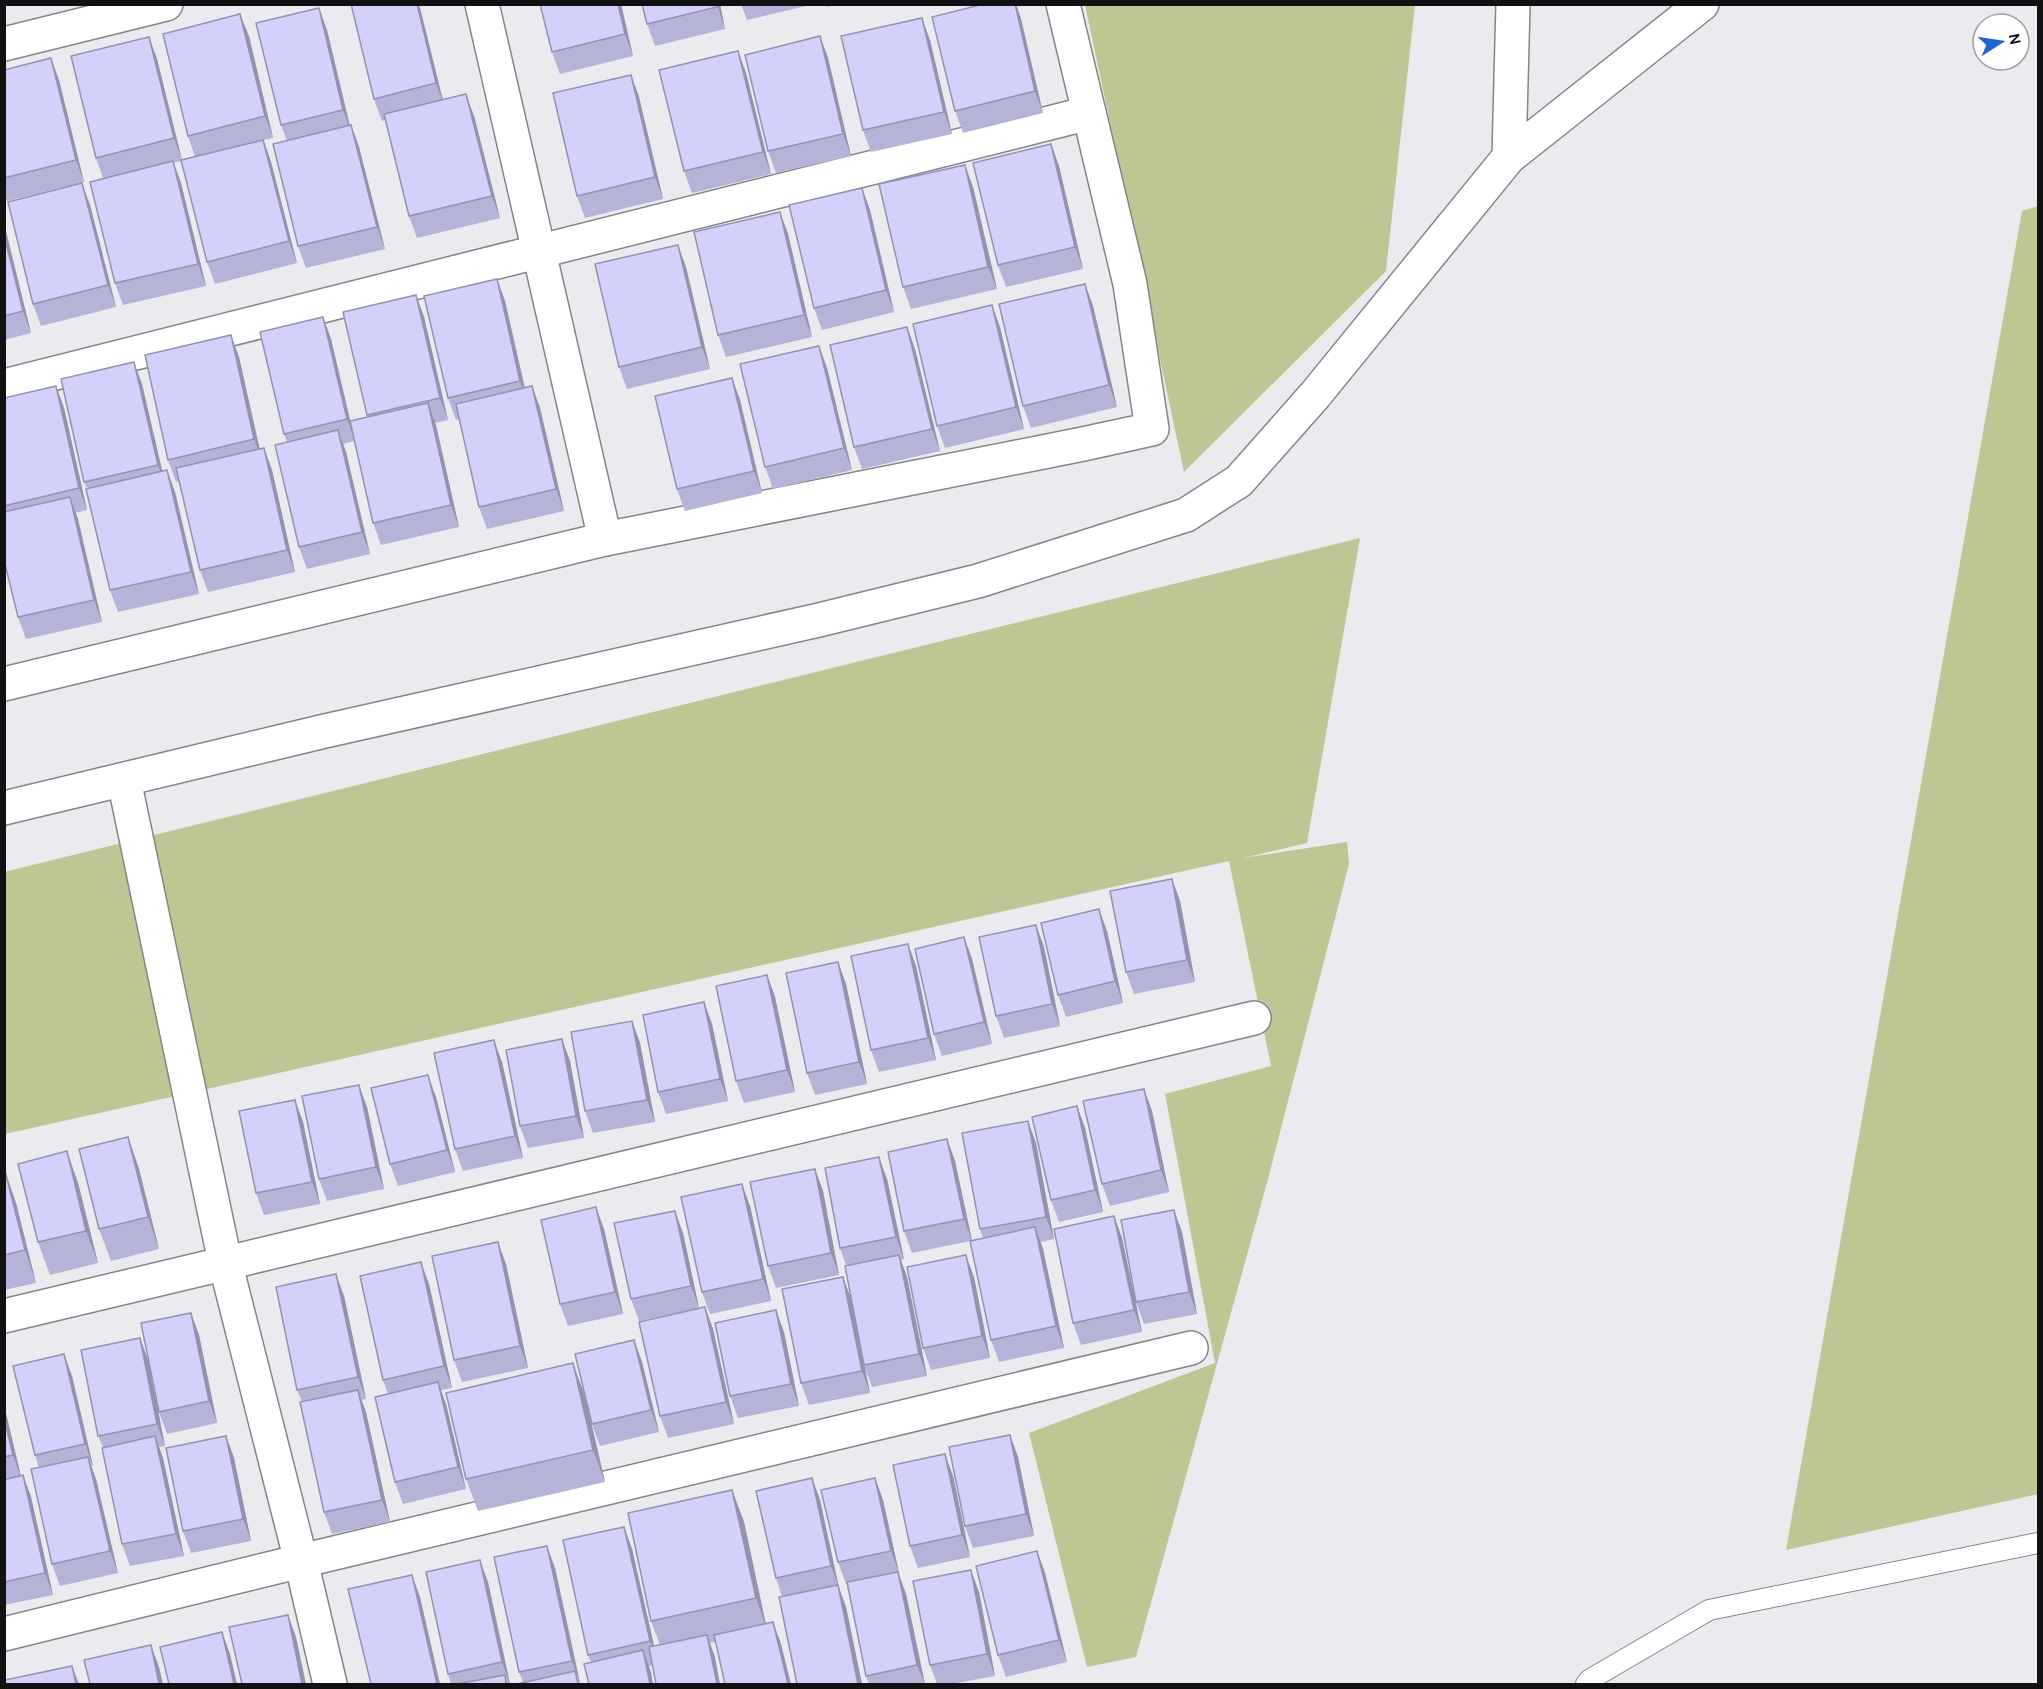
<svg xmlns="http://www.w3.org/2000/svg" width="2043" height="1689" viewBox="0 0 2043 1689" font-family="Karla,sans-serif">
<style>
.green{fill:#bfc694}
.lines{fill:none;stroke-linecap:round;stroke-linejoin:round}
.service-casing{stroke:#858589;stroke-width:22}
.minor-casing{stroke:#858589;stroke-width:36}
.tertiary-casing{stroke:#858589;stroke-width:36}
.service{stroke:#fff;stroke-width:20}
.minor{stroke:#fff;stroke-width:33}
.tertiary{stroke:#fff;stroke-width:33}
.wall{fill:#b5b4d8}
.shaded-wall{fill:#9492b0}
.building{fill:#d3d1fb;stroke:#9492b0;stroke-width:1.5}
</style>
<rect width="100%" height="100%" fill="#eaeaef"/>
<g class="green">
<path d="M1085,5H1415L1386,271L1184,472Z"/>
<path d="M2038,206V1494L1786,1550L2022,211Z"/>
<path d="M1360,538L1307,843L1243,858L1347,842L1349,864L1268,1179L1136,1657L1087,1667L1029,1433L1215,1363L1165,1094L1271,1066L1229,861L5,1134L4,872Z"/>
</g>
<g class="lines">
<g class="service-casing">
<path id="service" d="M1586,1684L1589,1680L1709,1610L2038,1543"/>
</g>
<g class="minor-casing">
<g id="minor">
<path d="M482,4L605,539"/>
<path d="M4,44L166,4"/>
<path d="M4,386L1089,113"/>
<path d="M4,684L605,539L1083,444L1152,429L1130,284L1063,4"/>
<path d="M124,780L225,1262L301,1561L330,1684"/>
<path d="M4,1316L1254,1018"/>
<path d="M4,1634L301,1561L1191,1348"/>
</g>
</g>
<g class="tertiary-casing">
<g id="tertiary">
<path d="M1509,157L1513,4"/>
<path d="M4,808L325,731L819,620L978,581L1186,515L1239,481L1315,395L1509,157L1702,4"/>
</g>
</g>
<use href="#service" class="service"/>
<use href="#minor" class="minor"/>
<use href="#tertiary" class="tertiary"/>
</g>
<g class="wall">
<path d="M351,4H419L443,100L474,116L500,218L417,238L409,216L385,120L382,121L374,99Z"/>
<path d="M621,4L633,56L560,74L552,52Z"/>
<path d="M642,4H720L725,29L655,46L647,24Z"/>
<path d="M741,4H814L747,20Z"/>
<path d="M826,4H837L827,7Z"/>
<path d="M984,4H1016L1021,19L1043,113L963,133L955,111Z"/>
<path d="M327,30L350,125H351L359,147L385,249L306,268L298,246L287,141L281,125Z"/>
<path d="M249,36L273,138L264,140L271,162L297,263L215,284L207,262L181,161L173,163L181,183L206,286L123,305L115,283L103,178L96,158L149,37L157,59L182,160L195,157L188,136Z"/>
<path d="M820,36L828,58L851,156L776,173L768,151Z"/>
<path d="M930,40L952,134L871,152L863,130Z"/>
<path d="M738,51L746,73L771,174L692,193L684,171Z"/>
<path d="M4,70L59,80L84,182L7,201L4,195Z"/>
<path d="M631,75L639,97L663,199L585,218L577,196Z"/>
<path d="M1051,144L1059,166L1083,269L1006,287L998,265Z"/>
<path d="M973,187L997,289L911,309L903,287Z"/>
<path d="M90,205L116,307L41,326L33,304Z"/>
<path d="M870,210L894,312L822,330L814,308Z"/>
<path d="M780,212L788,234L812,337L726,357L718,335Z"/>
<path d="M4,226L31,333L4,340Z"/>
<path d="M686,267L710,369L627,389L619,367Z"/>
<path d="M497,279L505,301L525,388L532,386L540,408L564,511L487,529L479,507L459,419L456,420L448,398Z"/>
<path d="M1085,284L1093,306L1117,407L1031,428L1023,406Z"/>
<path d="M416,295L424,317L448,420L435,423L459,527L381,545L373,523L354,441L343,444L346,452L370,554L307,569L299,547L287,442L284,434L323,317L331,339L350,421L368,417L343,312Z"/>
<path d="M907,327L915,349L940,451L862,469L854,447Z"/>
<path d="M1000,327L1024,429L945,448L937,426Z"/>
<path d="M819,346L827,368L852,470L773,489L765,467Z"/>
<path d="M239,357L260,449L264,448L272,470L295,572L208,592L200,570L179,481L176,482L168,460Z"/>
<path d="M732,378L740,400L762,493L685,511L677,489Z"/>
<path d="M142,384L162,471L167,470L175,492L199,594L118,612L110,590L87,488L84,482Z"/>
<path d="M56,386L64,408L87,510L75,513L102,622L26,639L18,617L4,510V398Z"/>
<path d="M1172,879L1180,901L1195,982L1134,994L1126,972Z"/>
<path d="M1036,925L1044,947L1060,1026L1004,1038L996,1016Z"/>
<path d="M1107,931L1123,1003L1066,1017L1058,995Z"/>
<path d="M964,937L972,959L992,1044L942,1056L934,1034Z"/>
<path d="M908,944L916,966L936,1060L879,1072L871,1050Z"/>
<path d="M838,962L846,984L867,1084L815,1095L807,1073Z"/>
<path d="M767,975L775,997L795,1092L744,1103L736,1081Z"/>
<path d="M704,1002L712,1024L728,1101L666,1114L658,1092Z"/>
<path d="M632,1021L640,1043L655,1122L593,1133L585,1111Z"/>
<path d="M570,1061L584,1138L528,1148L520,1126Z"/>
<path d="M502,1062L523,1158L463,1171L455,1149Z"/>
<path d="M1144,1089L1152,1111L1169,1192L1110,1206L1102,1184Z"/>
<path d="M436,1097L455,1172L398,1186L390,1164Z"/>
<path d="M295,1100L303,1122L320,1204L264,1215L256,1193Z"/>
<path d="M1077,1106L1085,1128L1103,1212L1059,1222L1051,1200Z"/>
<path d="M367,1107L384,1189L327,1201L319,1179Z"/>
<path d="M128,1137L139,1169L159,1249L111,1261L99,1229Z"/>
<path d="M947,1139L955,1161L972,1240L983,1238L980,1229L1036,1143L1054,1239L1041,1242L1043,1249L1064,1348L999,1362L991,1340L970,1241L912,1253L904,1231Z"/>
<path d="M815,1169L823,1191L839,1275L776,1288L768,1266Z"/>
<path d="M4,1171L16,1203L36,1283L4,1290Z"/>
<path d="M887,1179L904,1259L901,1260L907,1277L927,1376L872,1387L865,1368L870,1393L809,1405L801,1383L843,1277L851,1299L846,1265L840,1248Z"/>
<path d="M78,1183L98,1263L50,1275L38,1242Z"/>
<path d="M750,1206L771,1301L710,1314L702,1292Z"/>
<path d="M1114,1216L1122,1238L1142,1332L1081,1345L1073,1323Z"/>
<path d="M604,1229L623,1314L568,1326L560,1304Z"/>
<path d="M1182,1232L1197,1314L1144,1324L1136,1302Z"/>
<path d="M683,1233L699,1308L639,1321L631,1299Z"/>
<path d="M506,1264L528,1368L462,1382L454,1360Z"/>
<path d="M974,1277L990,1358L931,1370L923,1348Z"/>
<path d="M429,1284L452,1388L441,1390L446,1404L466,1489L403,1504L395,1482L388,1394L383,1380Z"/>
<path d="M344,1296L366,1399L361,1400L366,1412L390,1522L332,1534L324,1512L302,1402L297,1390Z"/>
<path d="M705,1307L713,1329L734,1424L668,1438L660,1416Z"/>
<path d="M191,1313L199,1335L217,1423L167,1434L159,1412Z"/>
<path d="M784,1332L799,1406L738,1418L730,1396Z"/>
<path d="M140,1338L148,1360L165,1446L159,1447L163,1458L184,1556L130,1566L122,1544L103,1447L98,1436Z"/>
<path d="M634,1340L642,1362L659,1432L600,1446L592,1424L589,1413L605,1482L478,1511L466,1479L585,1395Z"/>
<path d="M72,1376L93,1466H91L96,1479L118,1573L60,1586L52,1564L39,1468L35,1455Z"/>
<path d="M4,1405L21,1476L23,1475L31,1497L53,1595L4,1605Z"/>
<path d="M1010,1435L1018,1457L1034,1536L973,1548L965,1526Z"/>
<path d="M226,1436L234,1458L251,1541L191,1553L183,1531Z"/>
<path d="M953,1476L970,1557L918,1568L910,1546Z"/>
<path d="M812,1478L820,1500L839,1588L846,1607L862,1684H797L782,1596L776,1578Z"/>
<path d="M875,1478L883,1500L899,1573H898L906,1594L925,1684H869L866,1676L847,1584H846L838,1562Z"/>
<path d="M732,1490L744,1522L766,1624L773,1622L781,1644L715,1642L709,1643L715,1657L648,1666L653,1684H589L591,1662L588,1655L624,1527L632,1549L654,1646L660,1645L651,1621Z"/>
<path d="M1037,1551L1045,1573L1067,1662L1006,1677L998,1655Z"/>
<path d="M555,1568L580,1683H523L519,1672Z"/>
<path d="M488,1582L510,1684H451L448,1674Z"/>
<path d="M979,1592L995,1676L951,1684H937L930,1665Z"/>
</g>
<g class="shaded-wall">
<path d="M417,4H419L444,105L436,83Z"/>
<path d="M618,4H621L633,56L625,34Z"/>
<path d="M717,4H720L725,29Z"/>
<path d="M1015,4H1016L1021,19L1043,113L1035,91Z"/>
<path d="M319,8L327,30L351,132L343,110Z"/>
<path d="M240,14L249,36L273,138L265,116Z"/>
<path d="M922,18L930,40L952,134L944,112Z"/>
<path d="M820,36L828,58L851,156L843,134Z"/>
<path d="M149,37L157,59L182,160L174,138Z"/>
<path d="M738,51L746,73L771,174L763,152Z"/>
<path d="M51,58L59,80L84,182L76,160Z"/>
<path d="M631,75L639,97L663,199L655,177Z"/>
<path d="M466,94L474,116L500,218L492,196Z"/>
<path d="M351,125L359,147L385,249L377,227Z"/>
<path d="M263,140L271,162L297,263L289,241Z"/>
<path d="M1051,144L1059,166L1083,269L1075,247Z"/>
<path d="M173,161L181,183L206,286L198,264Z"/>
<path d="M965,165L973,187L997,289L988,267Z"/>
<path d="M82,183L90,205L116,307L108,285Z"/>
<path d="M862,188L870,210L894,312L886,290Z"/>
<path d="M780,212L788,234L812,337L804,315Z"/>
<path d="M4,226L6,231L31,333L23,311L4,235Z"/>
<path d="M678,245L686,267L710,369L702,347Z"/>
<path d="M497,279L505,301L528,403L520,381Z"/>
<path d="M1085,284L1093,306L1117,407L1109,385Z"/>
<path d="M416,295L424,317L448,420L440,398Z"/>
<path d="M992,305L1000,327L1024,429L1016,407Z"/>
<path d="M323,317L331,339L355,441L347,419Z"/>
<path d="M907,327L915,349L940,451L932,429Z"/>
<path d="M231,335L239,357L262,461L254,439Z"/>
<path d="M819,346L827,368L852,470L844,448Z"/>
<path d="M134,362L142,384L166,487L158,465Z"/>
<path d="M732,378L740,400L762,493L754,471Z"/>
<path d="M56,386L64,408L87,510L79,488Z"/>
<path d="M532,386L540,408L564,511L556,489Z"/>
<path d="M428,403L436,425L459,527L451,505Z"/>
<path d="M338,430L346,452L370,554L362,532Z"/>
<path d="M264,448L272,470L295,572L287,550Z"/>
<path d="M167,470L175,492L199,594L191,572Z"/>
<path d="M70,497L78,519L102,622L94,600Z"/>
<path d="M1172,879L1180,901L1195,982L1187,960Z"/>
<path d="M1099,909L1107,931L1123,1003L1115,981Z"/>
<path d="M1036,925L1044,947L1060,1026L1052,1004Z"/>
<path d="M964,937L972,959L992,1044L984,1022Z"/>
<path d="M908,944L916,966L936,1060L928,1038Z"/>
<path d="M838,962L846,984L867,1084L859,1062Z"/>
<path d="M767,975L775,997L795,1092L787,1070Z"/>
<path d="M704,1002L712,1024L728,1101L720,1079Z"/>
<path d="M632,1021L640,1043L655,1122L647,1100Z"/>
<path d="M562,1039L570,1061L584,1138L576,1116Z"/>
<path d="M494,1040L502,1062L523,1158L515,1136Z"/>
<path d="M428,1075L436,1097L455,1172L447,1150Z"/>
<path d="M359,1085L367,1107L384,1189L376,1167Z"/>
<path d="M1144,1089L1152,1111L1169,1192L1161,1170Z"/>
<path d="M295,1100L303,1122L320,1204L312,1182Z"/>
<path d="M1077,1106L1085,1128L1103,1212L1095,1190Z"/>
<path d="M1028,1121L1036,1143L1054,1239L1046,1217Z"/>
<path d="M128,1137L139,1169L159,1249L148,1217Z"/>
<path d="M947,1139L955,1161L972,1241L964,1219Z"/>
<path d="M67,1151L78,1183L98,1263L86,1231Z"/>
<path d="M879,1157L887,1179L904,1259L896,1237Z"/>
<path d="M815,1169L823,1191L839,1275L831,1253Z"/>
<path d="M5,1171L16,1203L36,1283L25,1250Z"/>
<path d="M742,1184L750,1206L771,1301L763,1279Z"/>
<path d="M596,1207L604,1229L623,1314L615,1292Z"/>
<path d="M1174,1210L1182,1232L1197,1314L1189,1292Z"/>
<path d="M675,1211L683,1233L699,1308L691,1286Z"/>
<path d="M1114,1216L1122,1238L1142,1332L1134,1310Z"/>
<path d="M1035,1227L1043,1249L1064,1348L1056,1326Z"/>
<path d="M498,1242L506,1264L528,1368L520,1346Z"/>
<path d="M899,1255L907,1277L927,1376L919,1354Z"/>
<path d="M966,1255L974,1277L990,1358L982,1336Z"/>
<path d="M421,1262L429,1284L452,1388L444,1366Z"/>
<path d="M336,1274L344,1296L366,1399L358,1377Z"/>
<path d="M843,1277L851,1299L870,1393L862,1371Z"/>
<path d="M705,1307L713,1329L734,1424L726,1402Z"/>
<path d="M776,1310L784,1332L799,1406L791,1384Z"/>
<path d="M191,1313L199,1335L217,1423L209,1401Z"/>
<path d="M140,1338L148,1360L165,1446L157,1424Z"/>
<path d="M634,1340L642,1362L659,1432L651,1410Z"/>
<path d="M64,1354L72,1376L93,1466L85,1444Z"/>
<path d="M573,1363L585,1396L605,1482L593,1450Z"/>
<path d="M438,1382L446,1404L466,1489L458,1467Z"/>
<path d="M358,1390L366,1412L390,1522L382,1500Z"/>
<path d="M4,1405L21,1477L13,1455L4,1418Z"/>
<path d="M1010,1435L1018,1457L1034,1536L1026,1514Z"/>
<path d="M155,1436L163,1458L184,1556L176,1534Z"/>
<path d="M226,1436L234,1458L251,1541L243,1519Z"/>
<path d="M945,1454L953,1476L970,1557L962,1535Z"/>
<path d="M88,1457L96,1479L118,1573L110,1551Z"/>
<path d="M23,1475L31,1497L53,1595L45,1573Z"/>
<path d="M812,1478L820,1500L839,1588L831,1566Z"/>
<path d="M875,1478L883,1500L899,1573L891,1551Z"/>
<path d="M732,1490L744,1522L767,1630L756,1598Z"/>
<path d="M624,1527L632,1549L658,1663L650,1641Z"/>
<path d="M547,1546L555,1568L580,1683L572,1661Z"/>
<path d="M1037,1551L1045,1573L1067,1662L1059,1640Z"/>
<path d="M480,1560L488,1582L510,1684L502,1662Z"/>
<path d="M971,1570L979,1592L995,1676L987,1654Z"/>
<path d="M898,1572L906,1594L925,1684L917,1665Z"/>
<path d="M412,1575L420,1597L440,1684H437Z"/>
<path d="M838,1585L846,1607L862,1684H858Z"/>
<path d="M288,1615L296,1637L306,1684H302Z"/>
<path d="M773,1622L781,1644L791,1684H788Z"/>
<path d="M222,1632L230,1654L237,1684H234Z"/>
<path d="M707,1635L715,1657L720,1684H717Z"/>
<path d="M151,1645L159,1667L163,1684H159Z"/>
<path d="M643,1650L651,1672L653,1684H650Z"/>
<path d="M72,1666L79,1684H76Z"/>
</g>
<g class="building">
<path d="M351,4H417L436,83L374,99Z"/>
<path d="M540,4H618L625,34L552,52Z"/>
<path d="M642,4H717V7L647,24Z"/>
<path d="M984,4H1015L1035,91L955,111L932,17Z"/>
<path d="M319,8L343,110L281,125L256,23Z"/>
<path d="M240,14L265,116L188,136L163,34Z"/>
<path d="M922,18L944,112L863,130L841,36Z"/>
<path d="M820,36L843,134L768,151L745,55Z"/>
<path d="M149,37L174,138L96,158L71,56Z"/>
<path d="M738,51L763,152L684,171L659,70Z"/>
<path d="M51,58L76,160L4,178V70Z"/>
<path d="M631,75L655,177L577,196L553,93Z"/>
<path d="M466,94L492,196L409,216L384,114Z"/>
<path d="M351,125L377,227L298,246L273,144Z"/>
<path d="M263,140L289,241L207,262L181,160Z"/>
<path d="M1051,144L1075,247L998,265L973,163Z"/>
<path d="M173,161L198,264L115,283L90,182Z"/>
<path d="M965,165L988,267L903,287L879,184Z"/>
<path d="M82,183L108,285L33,304L8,202Z"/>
<path d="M862,188L886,290L814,308L789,205Z"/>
<path d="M780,212L804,315L718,335L694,232Z"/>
<path d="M4,235L23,311L4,316Z"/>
<path d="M678,245L702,347L619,367L595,264Z"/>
<path d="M497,279L520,381L448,398L424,296Z"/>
<path d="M1085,284L1109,385L1023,406L999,304Z"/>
<path d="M416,295L440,398L367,415L343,312Z"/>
<path d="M992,305L1016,407L937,426L913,324Z"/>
<path d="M323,317L347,419L284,434L260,332Z"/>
<path d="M907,327L932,429L854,447L830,345Z"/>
<path d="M231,335L254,439L168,460L145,355Z"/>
<path d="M819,346L844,448L765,467L740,364Z"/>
<path d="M134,362L158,465L84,482L61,379Z"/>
<path d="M732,378L754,471L677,489L655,396Z"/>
<path d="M56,386L79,488L4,506V398Z"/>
<path d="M532,386L556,489L479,507L456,404Z"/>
<path d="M428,403L451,505L373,523L350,421Z"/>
<path d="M338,430L362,532L299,547L275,445Z"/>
<path d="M264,448L287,550L200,570L176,468Z"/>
<path d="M167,470L191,572L110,590L86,489Z"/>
<path d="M70,497L94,600L18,617L4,560V512Z"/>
<path d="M1172,879L1187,960L1126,972L1110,891Z"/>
<path d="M1099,909L1115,981L1058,995L1041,923Z"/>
<path d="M1036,925L1052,1004L996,1016L979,937Z"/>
<path d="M964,937L984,1022L934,1034L915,949Z"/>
<path d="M908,944L928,1038L871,1050L851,956Z"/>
<path d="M838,962L859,1062L807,1073L786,973Z"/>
<path d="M767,975L787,1070L736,1081L716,986Z"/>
<path d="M704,1002L720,1079L658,1092L643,1015Z"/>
<path d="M632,1021L647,1100L585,1111L571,1032Z"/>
<path d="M562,1039L576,1116L520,1126L506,1050Z"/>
<path d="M494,1040L515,1136L455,1149L434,1053Z"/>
<path d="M428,1075L447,1150L390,1164L371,1088Z"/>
<path d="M359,1085L376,1167L319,1179L302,1096Z"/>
<path d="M1144,1089L1161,1170L1102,1184L1083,1101Z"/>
<path d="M295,1100L312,1182L256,1193L239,1111Z"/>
<path d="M1077,1106L1095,1190L1051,1200L1032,1117Z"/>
<path d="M1028,1121L1046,1217L980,1229L962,1133Z"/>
<path d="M128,1137L148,1217L99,1229L79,1149Z"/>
<path d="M947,1139L964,1219L904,1231L888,1152Z"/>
<path d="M67,1151L86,1231L38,1242L18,1164Z"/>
<path d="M879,1157L896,1237L840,1248L825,1168Z"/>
<path d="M815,1169L831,1253L768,1266L750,1182Z"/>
<path d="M5,1171L25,1250L4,1255V1171Z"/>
<path d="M742,1184L763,1279L702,1292L681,1197Z"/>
<path d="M596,1207L615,1292L560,1304L541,1220Z"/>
<path d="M1174,1210L1189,1292L1136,1302L1121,1220Z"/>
<path d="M675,1211L691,1286L631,1299L614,1223Z"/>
<path d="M1114,1216L1134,1310L1073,1323L1054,1229Z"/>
<path d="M1035,1227L1056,1326L991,1340L970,1241Z"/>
<path d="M498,1242L520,1346L454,1360L432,1256Z"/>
<path d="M899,1255L919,1354L864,1365L845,1266Z"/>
<path d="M966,1255L982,1336L923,1348L907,1267Z"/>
<path d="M421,1262L444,1366L383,1380L360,1276Z"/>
<path d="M336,1274L358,1377L297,1390L276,1287Z"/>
<path d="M843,1277L862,1371L801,1383L782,1289Z"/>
<path d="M705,1307L726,1402L660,1416L639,1322Z"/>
<path d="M776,1310L791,1384L730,1396L715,1323Z"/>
<path d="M191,1313L209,1401L159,1412L141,1323Z"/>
<path d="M140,1338L157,1424L98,1436L81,1350Z"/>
<path d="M634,1340L651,1410L592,1424L575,1354Z"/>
<path d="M64,1354L85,1444L35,1455L13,1366Z"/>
<path d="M573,1363L593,1450L466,1479L446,1393Z"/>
<path d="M438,1382L458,1467L395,1482L375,1397Z"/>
<path d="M358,1390L382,1500L324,1512L300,1402Z"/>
<path d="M4,1418L13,1455L4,1457Z"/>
<path d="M1010,1435L1026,1514L965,1526L949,1447Z"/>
<path d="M155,1436L176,1534L122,1544L102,1448Z"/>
<path d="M226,1436L243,1519L183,1531L166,1448Z"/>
<path d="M945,1454L962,1535L910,1546L893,1465Z"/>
<path d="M88,1457L110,1551L52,1564L31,1469Z"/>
<path d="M23,1475L45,1573L4,1582V1480Z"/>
<path d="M812,1478L831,1566L776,1578L756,1491Z"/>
<path d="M875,1478L891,1551L838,1562L821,1490Z"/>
<path d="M732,1490L756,1598L651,1621L628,1513Z"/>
<path d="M624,1527L650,1641L588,1655L563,1540Z"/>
<path d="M547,1546L572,1661L519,1672L494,1557Z"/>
<path d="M1037,1551L1059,1640L998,1655L976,1566Z"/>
<path d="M480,1560L502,1662L448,1674L426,1572Z"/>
<path d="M971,1570L987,1654L930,1665L913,1581Z"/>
<path d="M898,1572L917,1665L866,1676L847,1582Z"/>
<path d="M412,1575L437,1684H371L348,1589Z"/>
<path d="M838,1585L858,1684H797L779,1597Z"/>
<path d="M288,1615L302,1684H242L229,1627Z"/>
<path d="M773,1622L788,1684H725L714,1635Z"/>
<path d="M222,1632L234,1684H169L160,1647Z"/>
<path d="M707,1635L717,1684H656L649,1647Z"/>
<path d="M151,1645L159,1684H90L84,1660Z"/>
<path d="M643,1650L650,1684H589L584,1664Z"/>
<path d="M72,1666L76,1684H6L5,1680Z"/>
<path d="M575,1671L578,1684H517Z"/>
<path d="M505,1675L506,1684H457Z"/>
</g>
<rect width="2043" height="1689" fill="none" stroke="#111012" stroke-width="12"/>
<g transform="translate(2001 42) rotate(78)"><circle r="28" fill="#ffffff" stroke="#a09fa0" stroke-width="1.5"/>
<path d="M0-4.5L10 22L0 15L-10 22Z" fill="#1d64cf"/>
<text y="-9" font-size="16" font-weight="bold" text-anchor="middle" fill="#111012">N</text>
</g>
</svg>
